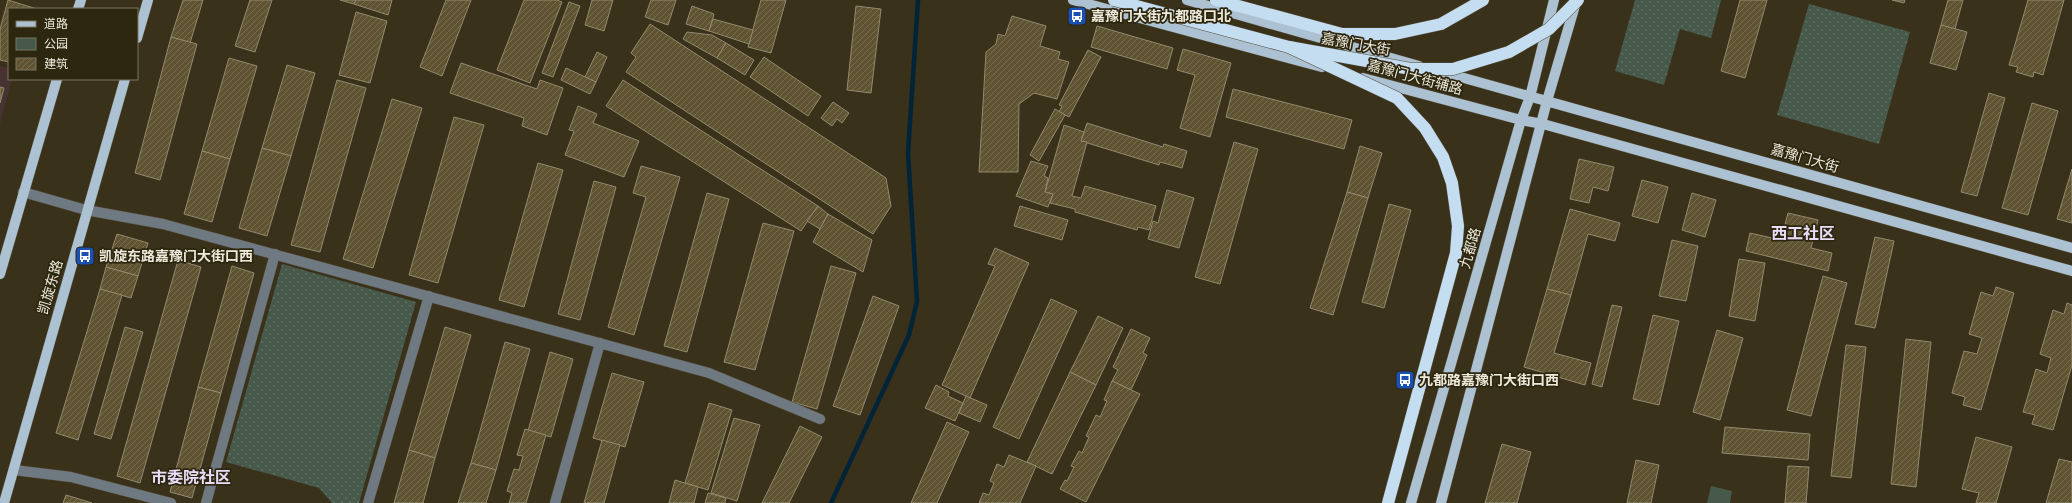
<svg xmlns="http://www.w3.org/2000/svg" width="2072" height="503" viewBox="0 0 2072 503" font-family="Helvetica,'Noto Sans SC',sans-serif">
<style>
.education{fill:#483333}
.green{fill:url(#green-dots)}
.pitch{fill:#46594b}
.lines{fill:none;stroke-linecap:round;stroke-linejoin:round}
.stream{stroke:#022438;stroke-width:4.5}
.building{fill:url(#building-hatch);stroke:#928a70}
.minor-casing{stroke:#564e39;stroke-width:11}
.major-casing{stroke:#564e39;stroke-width:11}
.highway-casing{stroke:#564e39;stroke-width:13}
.minor{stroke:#6f7981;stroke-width:10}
.major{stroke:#acc1d1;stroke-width:10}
.highway{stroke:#c4ddf1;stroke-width:12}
.highway-bridge-casing{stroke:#564e39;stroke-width:13;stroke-linecap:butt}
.highway-bridge{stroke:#c4ddf1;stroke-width:12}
.labels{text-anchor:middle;stroke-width:3.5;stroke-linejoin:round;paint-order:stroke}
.poi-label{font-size:14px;font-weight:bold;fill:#ede9db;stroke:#2e2710;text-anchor:start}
.street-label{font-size:14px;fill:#ede9db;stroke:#2e2710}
.quarter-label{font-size:16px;font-weight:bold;fill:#eaddf9;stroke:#2e2710}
</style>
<defs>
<pattern id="green-dots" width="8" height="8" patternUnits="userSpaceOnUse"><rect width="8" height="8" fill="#46594b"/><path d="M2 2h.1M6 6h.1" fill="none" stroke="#617164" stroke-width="1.8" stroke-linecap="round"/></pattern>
<pattern id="building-hatch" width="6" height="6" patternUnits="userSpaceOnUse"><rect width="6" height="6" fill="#5f5331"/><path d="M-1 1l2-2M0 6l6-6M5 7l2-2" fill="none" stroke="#766c4e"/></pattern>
</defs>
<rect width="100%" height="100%" fill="#39311a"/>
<path class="education" d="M0,66L9,68V79H12L0,124Z"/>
<g class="green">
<path d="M1635,0H1721L1711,38L1680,29L1664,85L1615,71Z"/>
<path d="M1809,4L1910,32L1879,144L1777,115Z"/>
<path d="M282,264L416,302L359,503H332L319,488L226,462Z"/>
</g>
<path class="pitch" d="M1711,486L1732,491L1730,503H1707Z"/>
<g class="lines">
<path class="stream" d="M831,503L909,335L917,301L908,153L918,0"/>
</g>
<g class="building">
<path d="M8,0L37,9H9V62L0,60V29Z"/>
<path d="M183,0H203L190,43L171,37Z"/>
<path d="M250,0H272L255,52L235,46Z"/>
<path d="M340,0H356L354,4Z"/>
<path d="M356,0H392L388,15L354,4Z"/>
<path d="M446,0H471L442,76L420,67Z"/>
<path d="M524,0H557L562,2L530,83L497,70Z"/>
<path d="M592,0H613L604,31L585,25Z"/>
<path d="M651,0H676L668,25L645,17Z"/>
<path d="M761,0H786L771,53L748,47Z"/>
<path d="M1740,0H1767L1745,78L1721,71Z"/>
<path d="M1892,0H1905L1904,3Z"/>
<path d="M1948,0H1963L1955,29L1941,25Z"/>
<path d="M2028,0H2064L2043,75L2034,72L2033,77L2016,72L2018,67L2009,65Z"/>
<path d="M569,2L580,6L553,77L542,73Z"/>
<path d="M692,6L714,14L709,31L686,24Z"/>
<path d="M856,6L881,9L871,93L847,90Z"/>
<path d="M356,12L387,21L370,83L339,75Z"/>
<path d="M1012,16L1046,26L1040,46L1060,52L1058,59L1069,62L1057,99L1034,93L1019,104L1018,172H979L986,52L996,44L998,34L1005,36Z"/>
<path d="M713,19L753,30L749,44L709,31Z"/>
<path d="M650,24L886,178L891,206L873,234L626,72L636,57L631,53Z"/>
<path d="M1941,25L1967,32L1956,70L1930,63Z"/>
<path d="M1097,26L1173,48L1167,69L1091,47Z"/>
<path d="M687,32L712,35L726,43L717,58L683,39Z"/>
<path d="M171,37L197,44L160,180L135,173Z"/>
<path d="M726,43L754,60L745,75L717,58Z"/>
<path d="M1183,49L1231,63L1210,137L1180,128L1195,75L1177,70Z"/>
<path d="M1088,50L1101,57L1069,117L1059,112L1062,106L1059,105Z"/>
<path d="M597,52L607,57L596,82L585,77Z"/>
<path d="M764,57L821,96L808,116L750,77Z"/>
<path d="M229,58L257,66L230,159L202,151Z"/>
<path d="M461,63L537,89L540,80L563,88L547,135L522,126L524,118L450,93Z"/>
<path d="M287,65L315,73L291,156L262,148Z"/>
<path d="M566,68L596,82L590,94L561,80Z"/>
<path d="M337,80L366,88L320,252L291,245Z"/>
<path d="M623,80L818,206L801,231L606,106Z"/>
<path d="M0,87L4,88L0,103Z"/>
<path d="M1233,89L1352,120L1344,149L1226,117Z"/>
<path d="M1989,93L2005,98L1977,196L1961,192Z"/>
<path d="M392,99L422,108L373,268L343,259Z"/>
<path d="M833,102L849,113L842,123L837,119L832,126L821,118Z"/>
<path d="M2032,103L2058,111L2028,215L2002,208Z"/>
<path d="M578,106L597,114L593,123L639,141L624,177L565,155L574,131L569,130Z"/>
<path d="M1055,109L1065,115L1039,161L1030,155Z"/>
<path d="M454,117L484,125L438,283L409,275Z"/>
<path d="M1087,123L1163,147L1164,144L1187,151L1182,168L1160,162L1159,165L1081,141Z"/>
<path d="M1064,125L1084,132L1081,141L1087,142L1072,196L1081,198L1085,186L1156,206L1149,230L1138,227L1137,230L1075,212V209L1050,203L1053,194L1045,192Z"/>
<path d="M1234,142L1258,149L1220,284L1195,277Z"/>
<path d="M1360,146L1382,153L1368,198L1347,192Z"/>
<path d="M262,148L291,156L267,236L239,228Z"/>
<path d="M202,151L230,159L212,222L184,214Z"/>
<path d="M1579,159L1614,167L1608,191L1593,187L1589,203L1570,199Z"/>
<path d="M1031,161L1048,166L1044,176L1048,178L1045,192L1053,194L1048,207L1016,196Z"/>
<path d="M538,163L563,170L524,307L499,300Z"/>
<path d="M641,166L680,177L634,335L608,327L646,197L633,193Z"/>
<path d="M2072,169V223L2057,219Z"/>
<path d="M1642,180L1668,187L1658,223L1632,216Z"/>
<path d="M594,181L616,187L580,320L558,314Z"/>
<path d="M1167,190L1194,198L1179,248L1148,239L1153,221L1158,223Z"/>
<path d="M1347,192L1368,198L1333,315L1310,308Z"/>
<path d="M707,193L729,199L687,352L664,346Z"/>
<path d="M1692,193L1716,200L1705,237L1682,230Z"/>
<path d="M1389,204L1411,210L1384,308L1362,302Z"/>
<path d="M818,206L828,214L820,229L807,221Z"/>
<path d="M1020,206L1068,220L1062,240L1014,226Z"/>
<path d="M1570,209L1620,223L1615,241L1588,234L1571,295L1547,289Z"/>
<path d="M1788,213L1818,220L1811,248L1832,253L1828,271L1746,251L1750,233L1781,240Z"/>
<path d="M828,214L872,240L863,272L813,242Z"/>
<path d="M763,223L794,231L755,370L724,362Z"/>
<path d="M117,234L148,243L138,276L106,267Z"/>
<path d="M1875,237L1894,241L1875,328L1855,324Z"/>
<path d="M1672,240L1698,246L1686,301L1659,296Z"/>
<path d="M995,248L1029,263L970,398L942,385L995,266L988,264Z"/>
<path d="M1739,259L1765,263L1755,321L1729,316Z"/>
<path d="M178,260L201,267L140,483L117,476Z"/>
<path d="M232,266L254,273L221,393L198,387Z"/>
<path d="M831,266L856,273L817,409L792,402Z"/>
<path d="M106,267L138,276L131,298L100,289Z"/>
<path d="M1823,276L1847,283L1811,416L1787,410Z"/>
<path d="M1996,287L2014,293L1981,410L1963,405L1965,397L1952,393L1964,351L1977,354L1982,338L1969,334L1981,292L1993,296Z"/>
<path d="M100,289L122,295L78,440L56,433Z"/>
<path d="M1547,289L1571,295L1554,353L1591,363L1585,385L1524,367Z"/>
<path d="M873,296L899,306L860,415L833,406Z"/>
<path d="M1051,299L1077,311L1019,439L993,427Z"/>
<path d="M2067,303L2072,305V365L2053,430L2032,424L2035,415L2023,412L2036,369L2047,373L2051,358L2040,354L2053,310L2064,314Z"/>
<path d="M1612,305L1622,307L1602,387L1592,384Z"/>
<path d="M1653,315L1679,321L1659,405L1633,399Z"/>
<path d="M1098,316L1123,328L1096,385L1070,372Z"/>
<path d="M125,327L143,332L111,439L94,434Z"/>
<path d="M445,327L471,335L435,458L409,450Z"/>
<path d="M1131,329L1150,338L1143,353L1147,355L1131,390L1112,381L1118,370L1113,367Z"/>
<path d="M1717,330L1743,338L1720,420L1693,412Z"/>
<path d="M1906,339L1931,342L1916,487L1891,484Z"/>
<path d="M505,342L530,349L496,470L471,463Z"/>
<path d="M1846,345L1866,347L1851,478L1831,476Z"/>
<path d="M550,352L573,359L551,437L528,431Z"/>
<path d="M1070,372L1096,385L1052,474L1027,462Z"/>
<path d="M612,373L644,382L625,447L593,438Z"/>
<path d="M1112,381L1140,394L1086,502L1060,489L1065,480L1067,481L1074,467L1071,466L1079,451L1082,453L1089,437L1086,436L1096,415L1100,417L1107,401L1104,400Z"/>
<path d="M936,385L949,392L948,396L963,403L955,421L925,408Z"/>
<path d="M198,387L221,393L192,498L170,492Z"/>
<path d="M966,396L987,405L980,422L959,413Z"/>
<path d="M709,403L732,410L708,490L685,483Z"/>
<path d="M734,418L760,425L737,501L711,493Z"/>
<path d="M947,422L969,432L937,503H911Z"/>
<path d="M800,426L822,437L789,503H762Z"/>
<path d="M1725,427L1810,434L1808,460L1722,453Z"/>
<path d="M525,429L546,435L526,503H509L512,493L507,491L514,469L519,470L523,456L517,455Z"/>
<path d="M1976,437L2012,447L1996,503H1976L1979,493L1962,489Z"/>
<path d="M602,440L620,445L604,503H584Z"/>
<path d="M1502,444L1531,452L1517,503H1485Z"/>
<path d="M409,450L435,458L423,503H394Z"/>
<path d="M1009,455L1036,466L1020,503H979L983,493L989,495L994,483L990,481L997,464L1004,467Z"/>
<path d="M2059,459L2072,462V503H2046Z"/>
<path d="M1636,460L1659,465L1651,503H1627Z"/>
<path d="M471,463L496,470L486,503H458Z"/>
<path d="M1788,466L1809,467L1806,503H1785Z"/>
<path d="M675,480L698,487L694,503H669Z"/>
<path d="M708,493L726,498L725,503H705Z"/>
<path d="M66,495L92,503H63Z"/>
</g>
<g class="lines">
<g class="minor-casing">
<g id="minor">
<path d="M23,192L86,210L163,224L709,373L820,419"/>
<path d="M14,470L71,477L171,503"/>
<path d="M206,503L275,254"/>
<path d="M368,503L429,296"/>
<path d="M555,503L600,343"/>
</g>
</g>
<g class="major-casing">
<g id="major">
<path d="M1073,0L1322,67"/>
<path d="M1187,0L1419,66"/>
<path d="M78,9L81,0"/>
<path d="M137,38L148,0"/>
<path d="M1439,71L2072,248"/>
<path d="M1363,78L1521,120L1543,124L2072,271"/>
<path d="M0,274L57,79"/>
<path d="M4,503L125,79"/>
<path d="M1411,503L1521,120L1530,97L1554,0"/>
<path d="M1441,503L1547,101L1576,2"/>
</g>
</g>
<g class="highway-casing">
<path id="highway" d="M1216,0L1342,34H1395L1441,24L1483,0"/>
</g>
<use href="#minor" class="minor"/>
<use href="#major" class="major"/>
<use href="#highway" class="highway"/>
<g class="highway-bridge-casing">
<g id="highway-bridge">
<path d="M1114,0L1289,47L1411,69H1453L1509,52L1549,29L1578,0"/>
<path d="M1289,47L1397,98L1425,128L1443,157L1452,183L1458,226L1456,253L1388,503"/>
</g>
</g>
<use href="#highway-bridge" class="highway-bridge"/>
</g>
<defs>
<g id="bus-square" transform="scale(1)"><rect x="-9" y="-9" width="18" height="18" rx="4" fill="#1a4fb4" stroke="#2e2710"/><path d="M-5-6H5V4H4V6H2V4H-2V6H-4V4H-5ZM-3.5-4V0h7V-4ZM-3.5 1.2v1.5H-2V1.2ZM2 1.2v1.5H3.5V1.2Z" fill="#fff"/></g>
</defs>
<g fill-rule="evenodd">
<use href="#bus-square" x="1077" y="16"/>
<use href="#bus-square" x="85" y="256"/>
<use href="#bus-square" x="1405" y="380"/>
</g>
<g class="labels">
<g class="poi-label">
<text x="1091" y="21">嘉豫门大街九都路口北</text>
<text x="99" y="261">凯旋东路嘉豫门大街口西</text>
<text x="1419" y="385">九都路嘉豫门大街口西</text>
</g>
<g class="street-label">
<text transform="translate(1356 44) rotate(10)" y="5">嘉豫门大街</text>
<text transform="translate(1415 77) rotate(15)" y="5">嘉豫门大街辅路</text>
<text transform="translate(1805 158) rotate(16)" y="5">嘉豫门大街</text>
<text transform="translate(1470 248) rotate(-74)" y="5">九都路</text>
<text transform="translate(50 287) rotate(-74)" y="5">凯旋东路</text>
</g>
<g class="quarter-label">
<text x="1803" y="239">西工社区</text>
<text x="191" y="483">市委院社区</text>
</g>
</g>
<rect x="8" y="8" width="130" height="72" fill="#2e2710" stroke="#7a7561"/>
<rect x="16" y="21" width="20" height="6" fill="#acc1d1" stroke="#7a7561"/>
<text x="44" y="28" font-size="12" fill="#ede9db">道路</text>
<rect x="16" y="38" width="20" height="12" fill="#46594b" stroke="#7a7561"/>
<text x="44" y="48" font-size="12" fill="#ede9db">公园</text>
<rect x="16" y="58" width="20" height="12" fill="url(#building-hatch)" stroke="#7a7561"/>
<text x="44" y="68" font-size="12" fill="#ede9db">建筑</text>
</svg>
